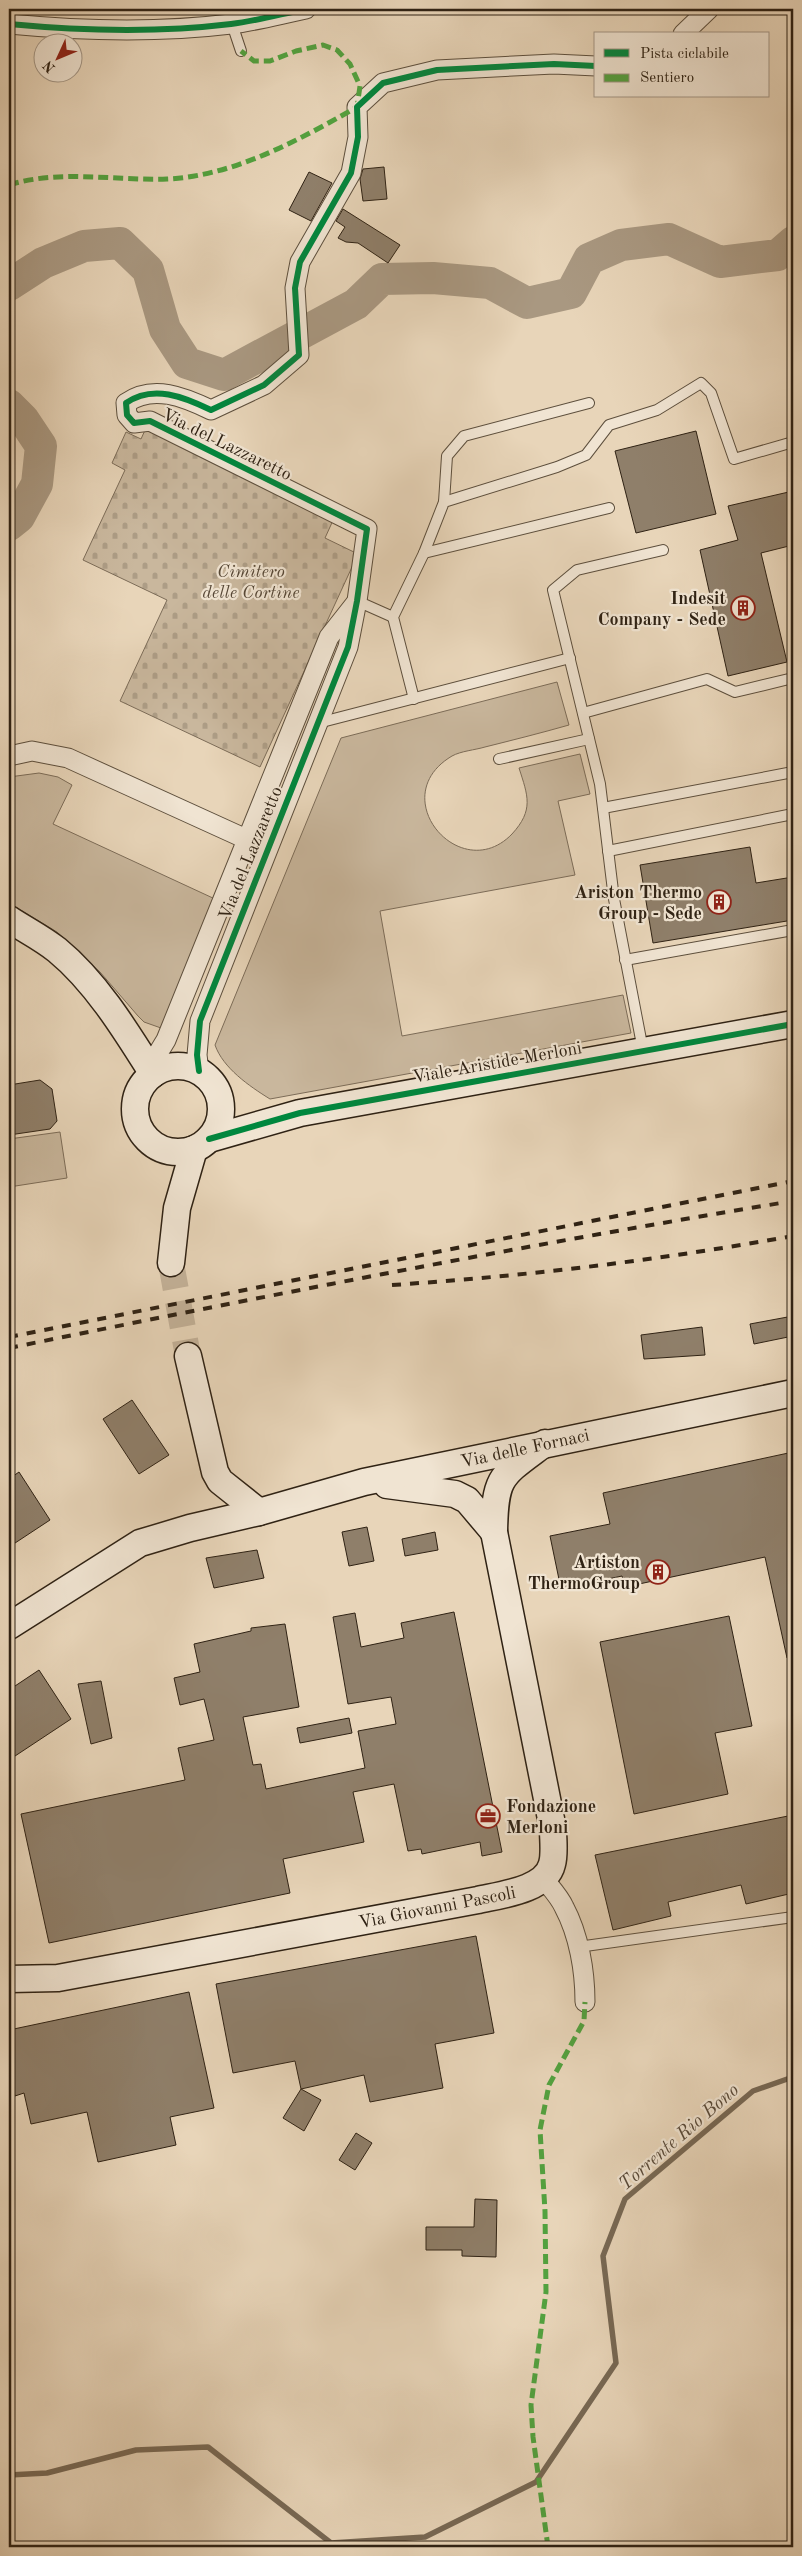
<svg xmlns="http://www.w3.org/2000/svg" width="802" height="2556" viewBox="0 0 802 2556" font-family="'Old Standard TT',serif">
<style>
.grass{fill:#c9b79d;stroke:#7c6c58}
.cemetery{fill:url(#cemetery-stones);stroke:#7c6c58}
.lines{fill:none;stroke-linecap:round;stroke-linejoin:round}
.stream{stroke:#786955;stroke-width:5.5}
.river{stroke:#a99881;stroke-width:32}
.building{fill:#8f7f6a;stroke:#2f2214}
.secondary-tunnel{stroke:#c3b198;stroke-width:26;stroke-dasharray:26 13;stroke-linecap:butt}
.lane-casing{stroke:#5d4f3d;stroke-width:12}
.street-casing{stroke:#5d4f3d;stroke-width:21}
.secondary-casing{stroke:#2f2214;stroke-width:29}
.lane{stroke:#f0e4d2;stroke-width:10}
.street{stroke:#f0e4d2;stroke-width:19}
.secondary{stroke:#f0e4d2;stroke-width:26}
.rail{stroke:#2f2214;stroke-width:4;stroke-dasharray:9 9;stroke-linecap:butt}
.quiet{stroke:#52a23f;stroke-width:5;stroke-dasharray:10 5;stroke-linecap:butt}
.cycleway-casing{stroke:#f0e4d2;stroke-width:9}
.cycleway{stroke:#00873e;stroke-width:6}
.labels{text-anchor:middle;stroke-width:4.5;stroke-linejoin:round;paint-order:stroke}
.street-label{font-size:18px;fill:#2f2214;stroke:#f0e4d2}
.park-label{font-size:18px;font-style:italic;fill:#564736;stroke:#f0e4d2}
.poi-label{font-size:18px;font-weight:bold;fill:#2f2214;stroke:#f0e4d2;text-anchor:end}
.water-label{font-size:19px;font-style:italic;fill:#5a4b3a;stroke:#f0e4d2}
</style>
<defs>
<pattern id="cemetery-stones" width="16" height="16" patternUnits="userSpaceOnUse" patternTransform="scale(1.25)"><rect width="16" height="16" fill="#c9b79d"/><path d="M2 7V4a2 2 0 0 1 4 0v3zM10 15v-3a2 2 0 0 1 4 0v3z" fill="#ad9d86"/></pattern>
</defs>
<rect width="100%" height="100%" fill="#e8d5b9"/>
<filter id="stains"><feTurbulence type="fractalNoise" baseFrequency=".004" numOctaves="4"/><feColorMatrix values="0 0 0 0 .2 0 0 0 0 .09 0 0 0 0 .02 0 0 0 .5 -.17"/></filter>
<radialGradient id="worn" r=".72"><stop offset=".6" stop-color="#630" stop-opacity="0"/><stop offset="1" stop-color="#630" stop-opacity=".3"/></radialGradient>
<g class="grass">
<path d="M557,682L569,725C541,733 513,740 485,747C475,750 461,751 452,756C383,797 461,887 512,834C534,810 528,796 519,768L580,754L590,794L558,801L575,875L380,911L402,1036L623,995L631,1033L270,1099C249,1086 223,1068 215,1045L341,738Z"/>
<path d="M39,773L58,777L72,785L53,824L215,899L161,1028L144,1022L138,1016L100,972L57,932L9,903V777Z"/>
<path d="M60,1132L67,1178L9,1187V1139Z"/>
</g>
<path class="cemetery" d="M146,428L335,516L325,538L358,554L260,767L120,701L167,600L83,560L125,470L112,463L126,432L141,439Z"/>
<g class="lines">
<path class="stream" d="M9,2475L47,2473L136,2450L208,2447L331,2543L425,2537L536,2482L616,2363L603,2256L625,2199L753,2091L793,2077"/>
<g class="river">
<path d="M9,285L43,263L84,246L120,243L148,270L165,329L187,363L224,375L356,304L382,279L433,278L490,283L527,303L571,293L589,259L621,245L669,239L720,262L778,255L793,242"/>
<path d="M9,405L23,419L41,446L37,484L19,517L9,525"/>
</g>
</g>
<g class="building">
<path d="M384,167L387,199L363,201L360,179L363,169Z"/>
<path d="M309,172L332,183L311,221L289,210Z"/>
<path d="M343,209L400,245L388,263L358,243L346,242L338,238L345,227L336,221Z"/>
<path d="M696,431L716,514L636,533L615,451Z"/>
<path d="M793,491V545L761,553L787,662L728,676L700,550L738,540L728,506Z"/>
<path d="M750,847L756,883L793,877V920L653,943L640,865Z"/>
<path d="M40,1080L52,1089L57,1121L50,1129L9,1135V1085Z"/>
<path d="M793,1316V1336L754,1344L750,1324Z"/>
<path d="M702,1327L705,1355L644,1359L641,1335Z"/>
<path d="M132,1400L169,1455L139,1474L103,1419Z"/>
<path d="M793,1452V1657L787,1658L765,1557L625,1587L622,1576L561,1589L550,1536L610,1524L603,1493Z"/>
<path d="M19,1472L50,1520L9,1547V1479Z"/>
<path d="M367,1527L374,1561L349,1566L342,1532Z"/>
<path d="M435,1532L438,1550L405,1556L402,1539Z"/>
<path d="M257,1550L264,1578L214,1588L206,1558Z"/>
<path d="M454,1612L502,1852L482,1856L480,1842L422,1854L421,1849L408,1851L394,1784L353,1792L364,1842L283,1859L290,1893L49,1943L21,1814L185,1780L178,1748L214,1740L204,1699L180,1705L174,1678L200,1672L194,1644L251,1631V1628L285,1624L299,1707L243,1717L253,1765L261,1764L266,1789L365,1768L358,1731L396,1724L391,1697L348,1704L333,1617L355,1613L361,1647L404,1638L401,1623Z"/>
<path d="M729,1616L752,1726L715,1733L728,1794L634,1814L600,1642Z"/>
<path d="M39,1670L71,1719L9,1760V1690Z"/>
<path d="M101,1681L112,1738L91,1744L78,1684Z"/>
<path d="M349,1718L352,1733L300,1743L297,1728Z"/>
<path d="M788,1816L793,1840V1893L746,1904L741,1885L668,1902L671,1916L613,1930L595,1855Z"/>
<path d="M476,1936L494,2033L435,2044L443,2088L370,2102L364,2075L301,2089L295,2061L233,2073L216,1984Z"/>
<path d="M189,1992L214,2108L170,2117L176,2145L98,2162L87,2112L31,2124L24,2093L15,2096L9,2068V2030Z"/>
<path d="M301,2089L321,2100L304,2131L283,2118Z"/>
<path d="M356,2133L372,2143L355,2170L339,2160Z"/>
<path d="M475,2199L497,2200L496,2257L462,2256V2250H426V2227H474Z"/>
</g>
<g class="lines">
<path class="secondary-tunnel" d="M171,1263L188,1356"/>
<g class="lane-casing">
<g id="lane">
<path d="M232,24L241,51"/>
<path d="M444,502L447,456L464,436L589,403"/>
<path d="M424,553L609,508"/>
<path d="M357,601L393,617"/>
<path d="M414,699L393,617L424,553L444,502L557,467L586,455L609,425L657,410L701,383L711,393L734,459L793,442"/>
<path d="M583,713L707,679L735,692L793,678"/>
<path d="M318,723L570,658"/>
<path d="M499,759L589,739"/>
<path d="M603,808L793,772"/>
<path d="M608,851L793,814"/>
<path d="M625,960L793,930"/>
<path d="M643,1050L614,899L600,784L553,590L577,570L663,550"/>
<path d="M578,1947L793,1917"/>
</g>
</g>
<g class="street-casing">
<g id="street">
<path d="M9,24C83,31 157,33 231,24C256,21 281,14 306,9"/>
<path d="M683,34L709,9"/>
<path d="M9,756L32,751L68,758L246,839"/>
<path d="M149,1068L166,1040L329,637L355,604"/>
<path d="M199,1071L197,1055L200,1021L348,647L357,601L367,529L150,421L134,423L127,415L126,403C153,384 184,397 211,410L264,385L299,355L295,288L300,262L351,173L358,137L357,107L383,83L437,70L554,64L596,66"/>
<path d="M543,1878C550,1887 559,1896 564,1907C579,1935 585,1971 585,2002"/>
</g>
</g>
<g class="secondary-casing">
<g id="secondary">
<path d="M9,919C24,929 42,938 57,950C96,982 126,1031 153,1074"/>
<circle cx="178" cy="1109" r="43"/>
<path d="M209,1139L300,1113L793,1024"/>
<path d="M171,1263L177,1208L194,1149"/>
<path d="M188,1356L215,1472L220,1481L259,1512"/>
<path d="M387,1485L455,1494L467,1500L494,1532"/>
<path d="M9,1626L140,1543L190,1528L259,1512L364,1482L793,1393"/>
<path d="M9,1979L58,1978L478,1900C500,1895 546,1890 552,1864C555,1854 553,1840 553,1829L494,1532C495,1475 501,1476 545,1443"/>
</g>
</g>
<use href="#lane" class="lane"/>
<use href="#street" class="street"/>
<use href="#secondary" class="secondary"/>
<g class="rail">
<path d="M392,1285C527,1276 660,1260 793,1236"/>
<path d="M9,1337L793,1181"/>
<path d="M9,1348C270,1295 530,1244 793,1201"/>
</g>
<g class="quiet">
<path d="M9,185C60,169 114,181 167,179C234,176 299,140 357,107L360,86L350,64L337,50L323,45L296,51L270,61H254L241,51"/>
<path d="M548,2547L533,2437L531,2405L546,2292L545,2211L540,2130L549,2085L584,2021L585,2002"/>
</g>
<g class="cycleway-casing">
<g id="cycleway">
<path d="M9,24C83,31 157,33 231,24C256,21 281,14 306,9"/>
<path d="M199,1071L197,1055L200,1021L348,647L357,601L367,529L150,421L134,423L127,415L126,403C153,384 184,397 211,410L264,385L299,355L295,288L300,262L351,173L358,137L357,107L383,83L437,70L554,64L596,66"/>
<path d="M209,1139L300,1113L793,1024"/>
</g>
</g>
<use href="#cycleway" class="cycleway"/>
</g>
<defs>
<g id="building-ring" transform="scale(1.25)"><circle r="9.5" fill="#f0e4d2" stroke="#8f2418" stroke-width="1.5"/><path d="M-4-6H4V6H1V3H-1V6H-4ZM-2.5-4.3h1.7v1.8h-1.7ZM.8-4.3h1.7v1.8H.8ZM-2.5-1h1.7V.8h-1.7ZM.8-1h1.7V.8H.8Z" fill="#8f2418"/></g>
<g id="office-ring" transform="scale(1.25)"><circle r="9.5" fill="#f0e4d2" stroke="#8f2418" stroke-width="1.5"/><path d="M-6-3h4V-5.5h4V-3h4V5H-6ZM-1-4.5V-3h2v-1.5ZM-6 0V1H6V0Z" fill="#8f2418"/></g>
</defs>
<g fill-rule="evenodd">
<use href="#building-ring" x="743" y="608"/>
<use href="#building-ring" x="719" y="902"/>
<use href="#building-ring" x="658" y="1572"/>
<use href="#office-ring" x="488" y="1816"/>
</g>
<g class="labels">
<g class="street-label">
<text transform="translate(227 444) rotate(26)" y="6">Via del Lazzaretto</text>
<text transform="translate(250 853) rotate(-68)" y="6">Via del Lazzaretto</text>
<text transform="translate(497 1062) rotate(-10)" y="6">Viale Aristide Merloni</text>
<text transform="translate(525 1448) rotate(-12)" y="6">Via delle Fornaci</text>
<text transform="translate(437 1907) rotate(-11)" y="6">Via Giovanni Pascoli</text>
</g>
<g class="park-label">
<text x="251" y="577">Cimitero<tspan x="251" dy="21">delle Cortine</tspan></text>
</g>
<g class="poi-label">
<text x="726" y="604">Indesit<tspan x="726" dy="21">Company - Sede</tspan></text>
<text x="702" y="898">Ariston Thermo<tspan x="702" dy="21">Group - Sede</tspan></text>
<text x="640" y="1568">Artiston<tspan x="640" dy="21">ThermoGroup</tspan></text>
<text x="506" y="1812" text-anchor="start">Fondazione<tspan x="506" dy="21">Merloni</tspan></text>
</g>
<g class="water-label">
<text transform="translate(678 2136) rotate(-41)" y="7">Torrente Rio Bono</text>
</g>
</g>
<rect width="802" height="2556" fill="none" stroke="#e8d5b9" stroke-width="30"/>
<rect x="10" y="10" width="782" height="2536" fill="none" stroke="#2f2214" stroke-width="2.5"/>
<rect x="15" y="15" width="772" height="2526" fill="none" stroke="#2f2214"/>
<rect x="594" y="32" width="175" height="65" fill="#f0e4d2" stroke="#a39686"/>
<rect x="604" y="49" width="25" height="8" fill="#00873e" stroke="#a39686"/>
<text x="640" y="58" font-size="15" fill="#2f2214">Pista ciclabile</text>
<rect x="604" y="74" width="25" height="8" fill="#52a23f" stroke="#a39686"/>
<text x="640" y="82" font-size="15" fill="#2f2214">Sentiero</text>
<g transform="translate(58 58) rotate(226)"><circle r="24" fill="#f0e4d2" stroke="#a39686"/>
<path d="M0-4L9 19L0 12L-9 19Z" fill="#8f2418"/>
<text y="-8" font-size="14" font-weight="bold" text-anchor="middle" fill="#2f2214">N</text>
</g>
<rect width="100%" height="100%" filter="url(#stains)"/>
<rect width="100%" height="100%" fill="url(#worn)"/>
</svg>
